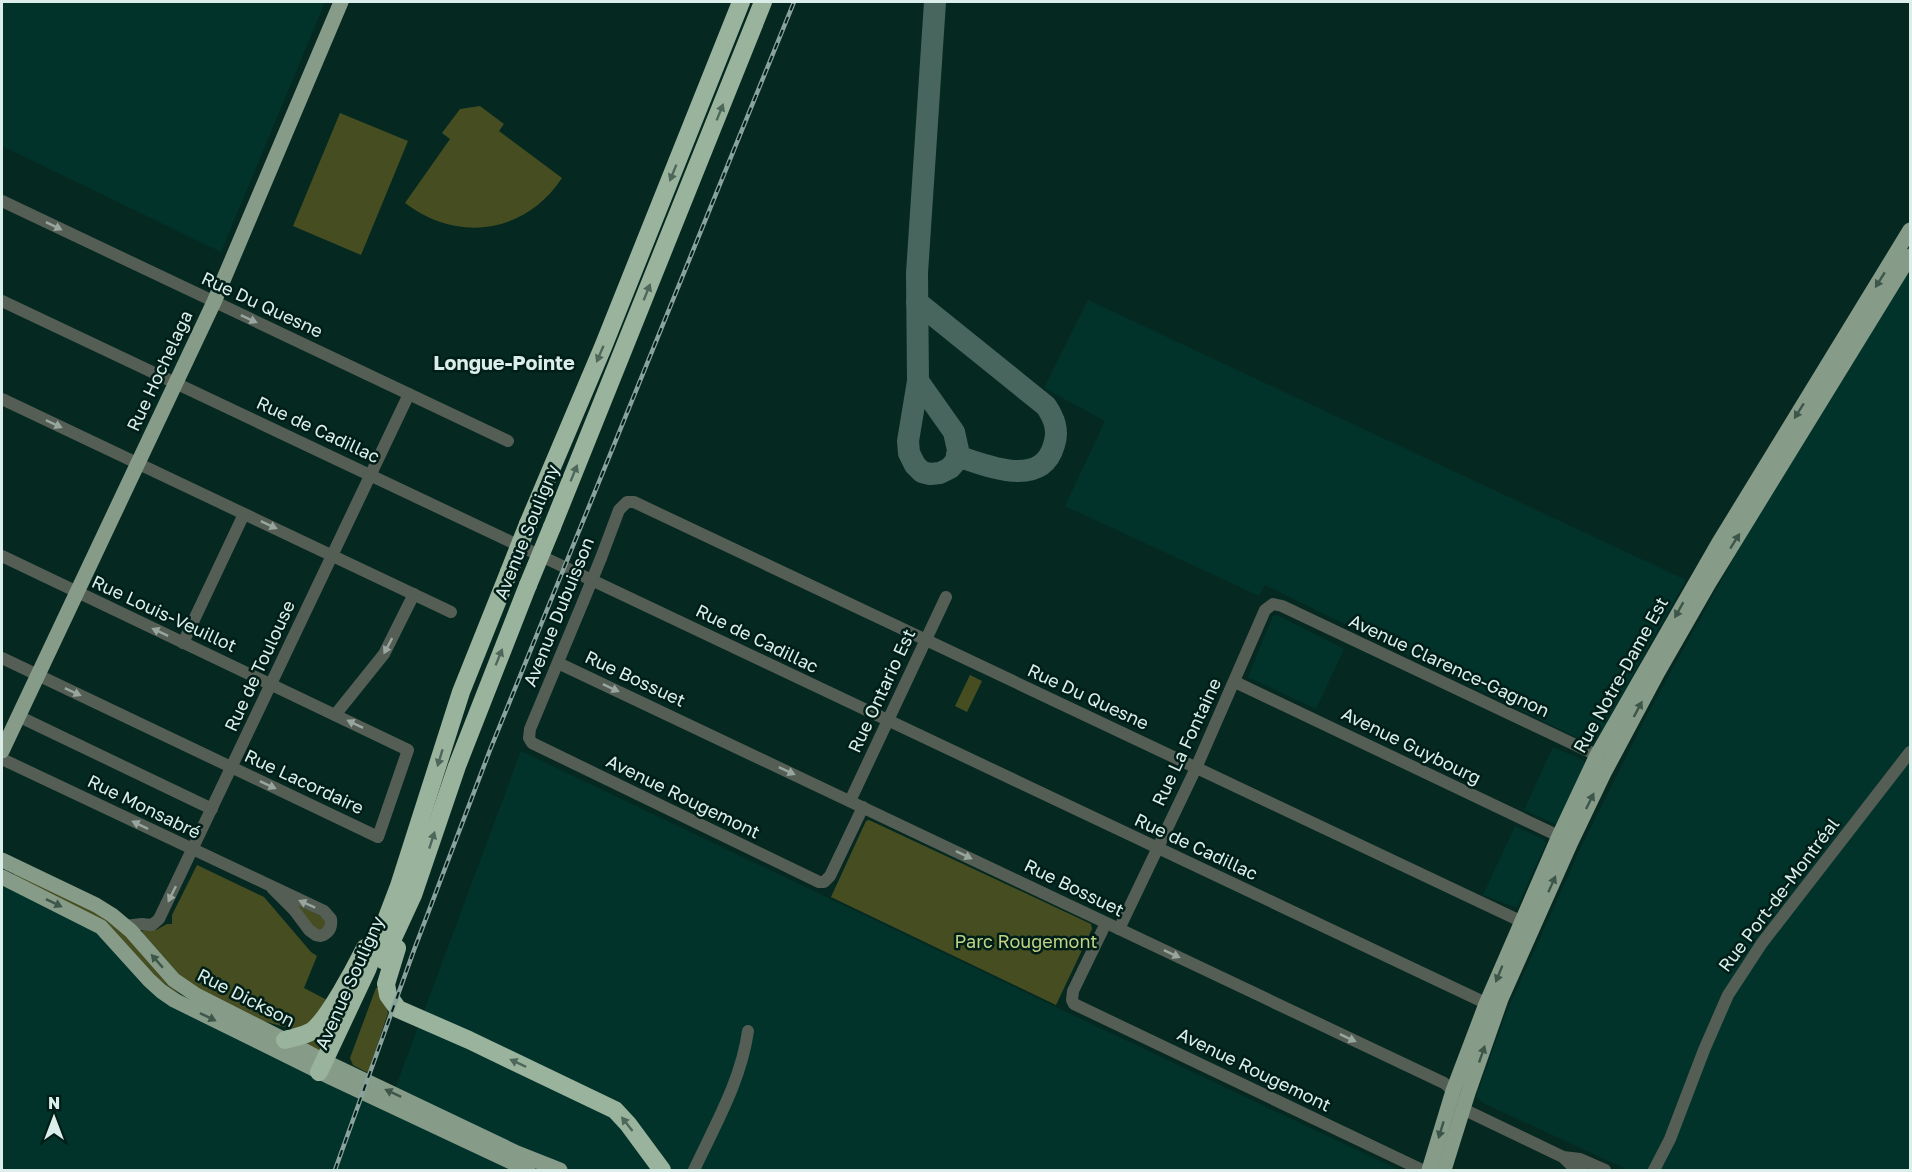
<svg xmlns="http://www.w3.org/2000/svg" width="1912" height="1172" viewBox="0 0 1912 1172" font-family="'Golos Text',sans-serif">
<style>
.built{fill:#02332b}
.green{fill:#464e21}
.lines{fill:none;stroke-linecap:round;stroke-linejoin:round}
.taxiway{stroke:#48655e;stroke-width:22}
.minor{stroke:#545e55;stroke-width:12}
.major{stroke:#869b88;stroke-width:15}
.highway{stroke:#9ab39c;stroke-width:18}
.rail-casing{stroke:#8aa29c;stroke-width:4.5}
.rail{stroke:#001e18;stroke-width:2;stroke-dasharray:7;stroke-linecap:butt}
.minor-bridge{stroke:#545e55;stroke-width:12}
.highway-bridge{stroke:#9ab39c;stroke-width:18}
.oneway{fill:#4d685a}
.oneway2{fill:#98a69f}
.oneway3{fill:#3c564a}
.labels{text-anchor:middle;stroke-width:5;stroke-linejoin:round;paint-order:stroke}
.street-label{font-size:18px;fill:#dceee9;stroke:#001e18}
.park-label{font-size:18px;fill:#c2d284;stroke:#001e18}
.neighbourhood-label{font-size:20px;font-weight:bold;fill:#dceee9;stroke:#001e18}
</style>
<rect width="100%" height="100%" fill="#052821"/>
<g class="built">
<path d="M2,2H325L221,252L2,146Z"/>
<path d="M1910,261V1170H1623L1624,1168L1485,1104L1476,1097L1478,1091L1507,1011L1581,847L1645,719L1788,459Z"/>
<path d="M1088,300L1686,580L1598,738L1590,744L1265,585L1259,596L1065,506L1105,421L1044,388Z"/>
<path d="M1277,615L1344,649L1316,709L1248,677L1273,616Z"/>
<path d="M1553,747L1583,760L1585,763L1557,823L1555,824L1524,810Z"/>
<path d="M521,751L1058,1008L1399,1170H2V877L91,920L149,980L389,1105Z"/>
<path d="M1515,826L1544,840L1546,843L1517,908L1483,895Z"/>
</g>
<g class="green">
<path d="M480,106L504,124L499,131L562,178C525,234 457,243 405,203L450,139L442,133L460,109Z"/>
<path d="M340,113L408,141L361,255L293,226Z"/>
<path d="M970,675L982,681L967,712L955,706Z"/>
<path d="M869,820L1091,924L1092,929L1056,1005L831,897L866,821Z"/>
<path d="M197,865L264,897L311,952L317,956L304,988L329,1001L314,1024L295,1030L263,1021L206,994L182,978L142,932L143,930H156L167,924H172V915Z"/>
<path d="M14,873C46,888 89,904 117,926C140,945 155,975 180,994L179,995L157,978L106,922L13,876Z"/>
<path d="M298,905L322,917L326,921L324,930H316L297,907Z"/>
<path d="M351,983L321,1051L299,1042Z"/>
<path d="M376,988H381L388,1013L368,1073L353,1065L350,1058Z"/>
</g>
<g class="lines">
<g class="taxiway">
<path d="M917,302L1046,406C1054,418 1059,430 1054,445C1041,490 986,465 957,456"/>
<path d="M918,381L954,432L958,450L956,461L950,468L940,473L930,474L922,472L915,465L909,453L908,441L918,381L917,273L935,2"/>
</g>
<g class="minor">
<path d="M2,201L508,441"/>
<path d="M2,301L1494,1007"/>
<path d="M2,399L451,612"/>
<path d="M2,556L408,750L378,837L2,658"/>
<path d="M601,558L619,510L627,502H634L1529,925"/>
<path d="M583,602L530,729L529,738L532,743L819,882H824L830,876L863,807"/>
<path d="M183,643L244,514"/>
<path d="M558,663L1444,1083C1455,1090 1455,1101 1463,1109L1563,1157L1580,1159L1605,1170"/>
<path d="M1235,682L1567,840"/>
<path d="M335,715L384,654L414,594"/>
<path d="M18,716L212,809"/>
<path d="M2,759L324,911L331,919C332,927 329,933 321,936L316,935L309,930L294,910L272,888"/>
<path d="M850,801L946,597"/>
<path d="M1106,923L1073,991L1072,1000L1074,1004L1422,1170"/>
<path d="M125,926L142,924L152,925L159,919L409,394"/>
<path d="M1119,929L1196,768L1265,610L1273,604L1282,606L1605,759"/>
<path d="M1563,1157L1573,1167L1581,1170"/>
<path d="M694,1170C715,1125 741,1081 748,1031"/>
<path d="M1654,1170L1670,1139L1704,1050L1728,995L1762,943L1910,752"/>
</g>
<g class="major">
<path d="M2,751L214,302L341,2"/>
<path d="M2,860L96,905L112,915L131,931L174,980L196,995L285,1040L324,1061L517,1153L560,1170"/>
<path d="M2,877L101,927L149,980L161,991L174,1000L330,1077L528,1170"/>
<path d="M1429,1170L1453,1091L1486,1004L1559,836L1597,755L1718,544L1910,230"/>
<path d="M1444,1170L1468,1093L1501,999L1571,842L1604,773L1658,672L1709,583L1910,256"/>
</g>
<g class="highway">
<path d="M528,524L603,347L741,2"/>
<path d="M552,527L763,2"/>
<path d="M397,948L386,984L388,995L398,1009L469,1040L615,1110L628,1124L662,1170"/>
<path d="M383,960L413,895L457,766L528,585"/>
<path d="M285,1040C294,1037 304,1036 312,1031C328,1019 355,968 365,948"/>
<path d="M319,1072L367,970L399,886L461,692L509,572"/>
</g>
<g class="rail-casing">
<path id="rail" d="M335,1170L414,950L490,750L794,2"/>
</g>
<use href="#rail" class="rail"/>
<path class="minor-bridge" d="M583,602L601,558"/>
<g class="highway-bridge">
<path d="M509,572L528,524"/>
<path d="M528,585L552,527"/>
</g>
</g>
<defs><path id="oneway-solid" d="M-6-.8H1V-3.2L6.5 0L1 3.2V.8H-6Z" transform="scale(1.5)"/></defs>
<g class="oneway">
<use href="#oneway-solid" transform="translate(720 112) rotate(-68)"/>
<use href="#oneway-solid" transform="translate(673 173) rotate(112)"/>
<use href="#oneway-solid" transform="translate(647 292) rotate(-68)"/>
<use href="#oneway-solid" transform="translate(600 354) rotate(113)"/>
<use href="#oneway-solid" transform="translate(574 473) rotate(-68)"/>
<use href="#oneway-solid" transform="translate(499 657) rotate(-68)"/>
<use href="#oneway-solid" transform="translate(440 758) rotate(107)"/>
<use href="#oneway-solid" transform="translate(432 840) rotate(-72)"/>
<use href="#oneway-solid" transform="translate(518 1063) rotate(-155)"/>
<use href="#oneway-solid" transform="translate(627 1124) rotate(-128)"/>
</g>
<g class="oneway2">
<use href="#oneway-solid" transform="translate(54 226) rotate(26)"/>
<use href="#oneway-solid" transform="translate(249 319) rotate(25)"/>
<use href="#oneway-solid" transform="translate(54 424) rotate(25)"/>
<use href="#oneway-solid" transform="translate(269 525) rotate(25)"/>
<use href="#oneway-solid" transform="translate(160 632) rotate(-155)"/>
<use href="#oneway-solid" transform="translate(388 646) rotate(118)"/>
<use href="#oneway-solid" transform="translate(611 688) rotate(25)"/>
<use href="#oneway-solid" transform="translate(73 692) rotate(25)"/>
<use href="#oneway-solid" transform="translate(355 724) rotate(-154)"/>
<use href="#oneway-solid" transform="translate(787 771) rotate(25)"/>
<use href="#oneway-solid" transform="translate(268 785) rotate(25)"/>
<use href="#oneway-solid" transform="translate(140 825) rotate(-154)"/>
<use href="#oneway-solid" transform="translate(964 855) rotate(26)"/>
<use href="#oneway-solid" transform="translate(172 894) rotate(116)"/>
<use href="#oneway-solid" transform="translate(307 904) rotate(-156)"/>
<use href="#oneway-solid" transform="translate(1172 954) rotate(25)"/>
<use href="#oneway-solid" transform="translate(1348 1038) rotate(25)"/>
</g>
<g class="oneway3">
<use href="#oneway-solid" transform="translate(1880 280) rotate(122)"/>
<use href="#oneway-solid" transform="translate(1799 411) rotate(122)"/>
<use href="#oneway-solid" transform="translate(1735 541) rotate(-58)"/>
<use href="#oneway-solid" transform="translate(1679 610) rotate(119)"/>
<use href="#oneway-solid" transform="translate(1638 709) rotate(-62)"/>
<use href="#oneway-solid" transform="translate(1590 801) rotate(-64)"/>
<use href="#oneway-solid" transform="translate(1552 884) rotate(-66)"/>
<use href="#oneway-solid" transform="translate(54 903) rotate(26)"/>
<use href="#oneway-solid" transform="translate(157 961) rotate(-131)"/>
<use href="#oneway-solid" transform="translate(1499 974) rotate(112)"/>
<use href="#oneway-solid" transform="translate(208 1017) rotate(26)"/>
<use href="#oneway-solid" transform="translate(1482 1054) rotate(-71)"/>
<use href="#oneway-solid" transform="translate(393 1093) rotate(-155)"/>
<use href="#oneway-solid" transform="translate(1441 1130) rotate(107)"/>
</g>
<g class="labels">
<g class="street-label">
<text transform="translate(262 305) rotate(25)" y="6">Rue Du Quesne</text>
<text transform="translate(160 371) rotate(-65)" y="6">Rue Hochelaga</text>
<text transform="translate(318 430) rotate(25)" y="6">Rue de Cadillac</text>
<text transform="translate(527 532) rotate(-68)" y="6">Avenue Souligny</text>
<text transform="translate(559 612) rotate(-68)" y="6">Avenue Dubuisson</text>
<text transform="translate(164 614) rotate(25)" y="6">Rue Louis-Veuillot</text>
<text transform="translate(757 639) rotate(26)" y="6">Rue de Cadillac</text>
<text transform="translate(260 666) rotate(-65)" y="6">Rue de Toulouse</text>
<text transform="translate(1449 666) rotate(25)" y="6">Avenue Clarence-Gagnon</text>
<text transform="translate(1621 675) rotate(-61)" y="6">Rue Notre-Dame Est</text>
<text transform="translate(635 679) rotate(25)" y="6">Rue Bossuet</text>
<text transform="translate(882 691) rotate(-65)" y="6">Rue Ontario Est</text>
<text transform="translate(1088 697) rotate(25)" y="6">Rue Du Quesne</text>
<text transform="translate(1187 742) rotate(-65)" y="6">Rue La Fontaine</text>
<text transform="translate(1411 746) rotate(26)" y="6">Avenue Guybourg</text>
<text transform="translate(304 782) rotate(25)" y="6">Rue Lacordaire</text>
<text transform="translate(683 797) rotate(26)" y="6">Avenue Rougemont</text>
<text transform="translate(144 807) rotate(26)" y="6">Rue Monsabré</text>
<text transform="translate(1196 847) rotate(25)" y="6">Rue de Cadillac</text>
<text transform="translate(1074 888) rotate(26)" y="6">Rue Bossuet</text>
<text transform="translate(1779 895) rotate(-53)" y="6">Rue Port-de-Montréal</text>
<text transform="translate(350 983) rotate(-66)" y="6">Avenue Souligny</text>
<text transform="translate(246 998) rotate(27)" y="6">Rue Dickson</text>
<text transform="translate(1254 1070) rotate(26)" y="6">Avenue Rougemont</text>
</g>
<g class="park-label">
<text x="1026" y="948">Parc Rougemont</text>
</g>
<g class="neighbourhood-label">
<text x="504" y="370">Longue-Pointe</text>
</g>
</g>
<rect width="1912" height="1172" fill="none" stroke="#dceee9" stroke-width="6"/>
<g transform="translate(54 1118)" stroke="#001e18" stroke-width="4.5" paint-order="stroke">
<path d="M0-4.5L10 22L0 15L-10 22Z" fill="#dceee9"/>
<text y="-9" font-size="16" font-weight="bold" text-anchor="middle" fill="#dceee9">N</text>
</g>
</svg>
